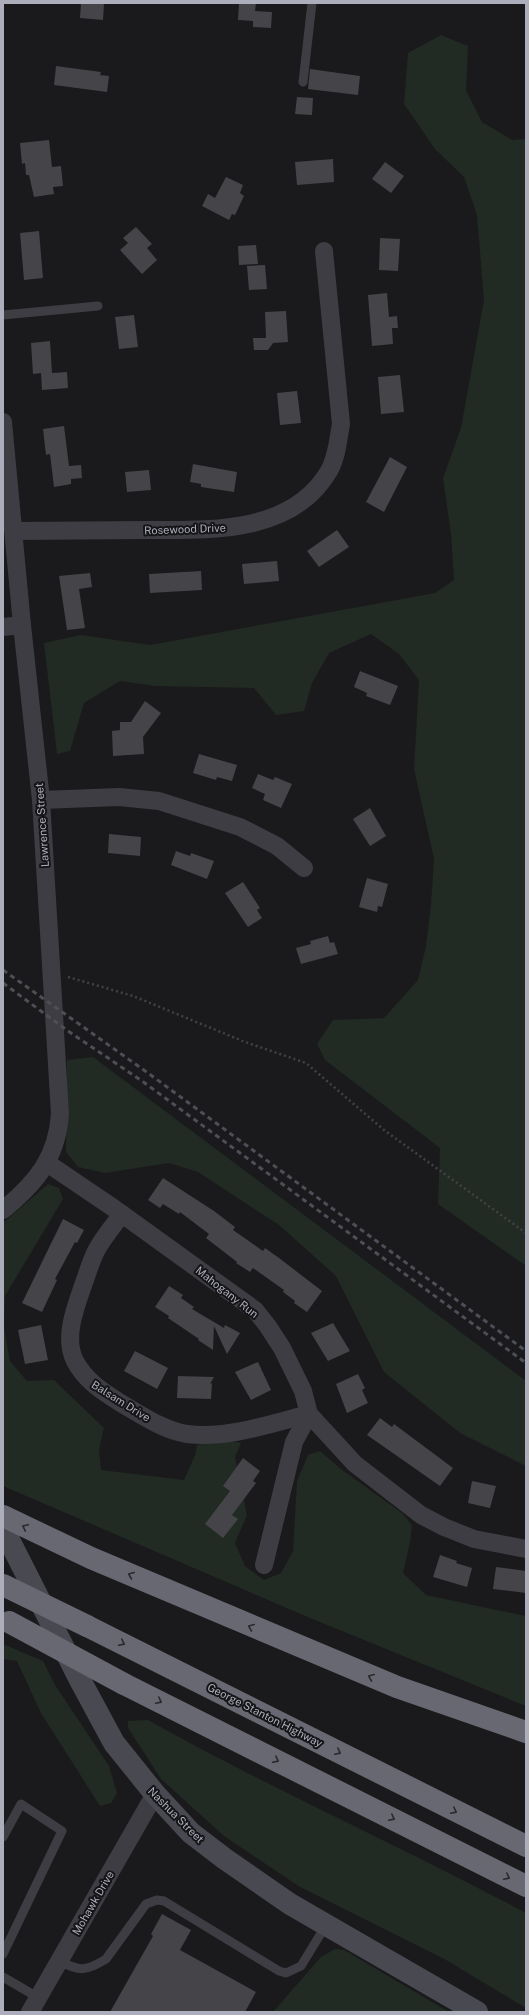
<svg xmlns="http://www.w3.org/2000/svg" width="529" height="2015" viewBox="0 0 529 2015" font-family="'Public Sans',sans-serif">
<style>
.green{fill:#212a23}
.building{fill:#444449}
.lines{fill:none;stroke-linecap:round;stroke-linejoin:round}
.path{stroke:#414248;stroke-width:2.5;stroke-dasharray:2 3;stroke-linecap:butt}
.service{stroke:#3d3d43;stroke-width:9}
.minor{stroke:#3d3d43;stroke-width:18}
.secondary{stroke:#494a51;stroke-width:22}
.motorway{stroke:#676872;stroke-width:22}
.rail{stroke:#4e4f56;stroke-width:3;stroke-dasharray:5 4;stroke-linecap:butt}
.motorway-bridge{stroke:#676872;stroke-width:22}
.oneway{stroke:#2a292e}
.labels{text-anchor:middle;stroke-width:4;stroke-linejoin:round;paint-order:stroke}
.street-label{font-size:11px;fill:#acafbb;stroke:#151417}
</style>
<rect width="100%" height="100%" fill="#1a1a1c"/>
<g class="green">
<path d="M441,35L468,46L466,90L482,122L512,140L526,139V1266L438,1204L440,1148L325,1060L317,1044L333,1020L384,1018L418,980L426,946L431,905L434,859L414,769L419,680L399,654L371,634L329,653L312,683L304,711L276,715L254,688L155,686L120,681L84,703L70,751L57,754L44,643L81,635L150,645L435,593L454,580L451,534L443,478L461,428L484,300L477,215L464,177L435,149L404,104L408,53Z"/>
<path d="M93,1057L526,1381V1466L460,1433L384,1372L336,1276L279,1225L198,1172L169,1163L105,1173L78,1167L66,1152L67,1060Z"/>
<path d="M48,1184L59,1188L63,1199L5,1296L4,1328L10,1361L27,1381L54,1380L104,1428L99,1450L101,1470L184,1480L195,1455L197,1445L221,1439L241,1443L235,1457L247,1515L235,1543L245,1566L264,1580L281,1573L293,1551L297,1481L308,1455L320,1451L341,1469L402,1513L412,1525L410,1542L403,1573L426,1595L526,1616V1706L310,1618L3,1486V1223Z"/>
<path d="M3,1644L43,1661L55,1685L109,1766L117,1793L111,1803L100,1806L41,1713L17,1661L3,1659Z"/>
<path d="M148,1720C271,1789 401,1846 526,1913V2008L446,1960L300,1887L224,1836L161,1779L128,1728V1721Z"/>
<path d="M335,1949L344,1950L449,2012H273L321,1957Z"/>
</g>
<g class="building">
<path d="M81,3L104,4L103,20L80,18Z"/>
<path d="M239,3H256L255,11L272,12L271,28L253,27V21L238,20Z"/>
<path d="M56,66L101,72L100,75L109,76L107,92L54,85Z"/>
<path d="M310,69L360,76L358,95L308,89Z"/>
<path d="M297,97L313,98L312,115L295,114Z"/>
<path d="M49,140L52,167L61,166L63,186L53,187L54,194L34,197L29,175H26L25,163L22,164L20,143Z"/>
<path d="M333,159L334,182L297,185L295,162Z"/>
<path d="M385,162L404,176L391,193L372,179Z"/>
<path d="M226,177L243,185L240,193L244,196L235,215L232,214L229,220L202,206L208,194L215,198Z"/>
<path d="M136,227L152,244L147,248L157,260L142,274L120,250L128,243L123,238Z"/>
<path d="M39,231L43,278L24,280L20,233Z"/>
<path d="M380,238L400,239L398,271L379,270Z"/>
<path d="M256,245L258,264L239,265L238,246Z"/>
<path d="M265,265L267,289L249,290L247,266Z"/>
<path d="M387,293L389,317L397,316L398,328H392L393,344L372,346L368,295Z"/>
<path d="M286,311L288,342L273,343L268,350H254L253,338H266L265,312Z"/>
<path d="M134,315L138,347L119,349L115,317Z"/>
<path d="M50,341L52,373L67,372L68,388L42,390L41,373L33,374L31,343Z"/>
<path d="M400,375L404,412L381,414L378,377Z"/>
<path d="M297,391L301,423L280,425L277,393Z"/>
<path d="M64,426L69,466L81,465L82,478L71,479V484L54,487L50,454L46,455L43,429Z"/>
<path d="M390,457L407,467L384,512L366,502Z"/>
<path d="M193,464L237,472L234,492L201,487V484L190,482Z"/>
<path d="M149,470L151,490L127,492L125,472Z"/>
<path d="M337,530L349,547L319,567L307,551Z"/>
<path d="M277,561L279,581L244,584L242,564Z"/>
<path d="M201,571L202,590L150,593L149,574Z"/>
<path d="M90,573L92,587L79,589L85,628L67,630L59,576Z"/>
<path d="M360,671L398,686L390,705L366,696L367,693L354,687Z"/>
<path d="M145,701L161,713L143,737L144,754L113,756L112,731L120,730V722H131Z"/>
<path d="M199,754L237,765L232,781L217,777L216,780L193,773Z"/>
<path d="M258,774L273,780L275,777L292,784L281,808L263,800L265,794L252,788Z"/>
<path d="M370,808L386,836L370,846L353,819Z"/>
<path d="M109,834L141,837L140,856L108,853Z"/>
<path d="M176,851L190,856L191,853L214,861L207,879L171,865Z"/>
<path d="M367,878L388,884L382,907L378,906L377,912L359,907Z"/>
<path d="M243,882L260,908L257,910L262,918L248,927L225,893Z"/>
<path d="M328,936L330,943L334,942L338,954L301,964L296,948L311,944L310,941Z"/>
<path d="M163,1178L214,1211L235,1227L233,1230L263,1251L265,1248L279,1258L322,1291L307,1312L294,1303L295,1301L283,1292L284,1290L253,1268L250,1272L236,1263L237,1262L206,1238L209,1234L180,1212L179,1214L163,1204L160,1208L148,1200Z"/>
<path d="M63,1219L84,1230L77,1243L75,1242L55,1279L57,1280L42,1312L22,1303Z"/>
<path d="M169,1286L183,1295L181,1298L194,1307L192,1309L224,1328L225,1325L240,1333L227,1354L214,1326L213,1350L198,1340L199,1339L168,1318L169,1316L155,1307Z"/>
<path d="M333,1323L350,1351L328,1361L311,1333Z"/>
<path d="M41,1325L48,1360L25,1364L18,1330Z"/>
<path d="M135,1351L168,1368L157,1389L124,1371Z"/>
<path d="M258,1362L271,1390L251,1400L235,1372Z"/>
<path d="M358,1374L365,1388L362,1390L368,1403L347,1413L336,1384Z"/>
<path d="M178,1376L214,1377L210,1384L212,1383L211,1399L177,1398Z"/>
<path d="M380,1418L392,1427L394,1424L453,1468L440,1486L367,1435Z"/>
<path d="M243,1458L260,1471L253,1481L256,1483L232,1515L238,1519L223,1538L205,1524L230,1491L223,1486Z"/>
<path d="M472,1481L496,1486L490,1508L468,1503Z"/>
<path d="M440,1555L457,1561L456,1563L472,1568L467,1587L433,1577Z"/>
<path d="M496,1567L526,1571V1593L493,1589Z"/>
<path d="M162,1914L191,1930L180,1950L256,1992L245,2012H110L153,1936L151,1934Z"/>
</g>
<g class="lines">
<path class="path" d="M68,977L133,996L245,1042L306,1063L384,1130L526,1233"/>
<g class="service">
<path d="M303,82L312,3"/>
<path d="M3,315L98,306"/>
<path d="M3,1837L21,1804L62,1831L3,1954"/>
<path d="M60,1961C79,1972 87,1971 106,1959L146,1904L157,1900L164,1901L279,1971L286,1973L301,1966L326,1925"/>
<path d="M3,1977L39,1998"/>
</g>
<g class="minor">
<path d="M3,422L22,625L41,800L60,1114C57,1158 36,1183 3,1210"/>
<path d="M14,531C59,531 103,530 148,530C210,530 292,534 329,471C337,457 338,440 341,424L324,251"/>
<path d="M3,627L22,625"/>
<path d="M41,800L119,797L159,801L240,827L277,846L304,868"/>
<path d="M47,1163L115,1209L255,1310L267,1325L282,1348L303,1391L309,1414L355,1464L421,1515L444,1527L474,1539L526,1549"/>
<path d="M122,1214C113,1226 103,1238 96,1251C92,1259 89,1268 86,1277C78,1301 62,1336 75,1361C86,1382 105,1393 124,1405C143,1416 165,1431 187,1434C228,1439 269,1424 309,1414"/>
<path d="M264,1565L294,1442L309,1414"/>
<path d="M30,2012L155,1794"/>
</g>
<path class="secondary" d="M3,1528L80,1680L114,1743L155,1794L191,1833L225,1859L290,1904L477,2012"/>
<g class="motorway">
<path d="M3,1516L91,1558L397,1687L526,1732"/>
<path d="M87,1626L526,1846"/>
<path d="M124,1684L526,1886"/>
</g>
<g class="rail">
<path d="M3,970L148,1073L526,1351"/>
<path d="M3,983L68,1031L142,1081L526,1363"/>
</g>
<g class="motorway-bridge">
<path d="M3,1585L87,1626"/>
<path d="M9,1622L124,1684"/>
</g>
</g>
<defs><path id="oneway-chevron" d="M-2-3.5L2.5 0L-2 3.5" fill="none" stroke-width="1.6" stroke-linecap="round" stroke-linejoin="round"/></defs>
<g class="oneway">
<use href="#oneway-chevron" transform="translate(25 1527) rotate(-155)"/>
<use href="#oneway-chevron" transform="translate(131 1575) rotate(-157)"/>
<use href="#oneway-chevron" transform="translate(251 1627) rotate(-157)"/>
<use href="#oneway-chevron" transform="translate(122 1643) rotate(27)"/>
<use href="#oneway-chevron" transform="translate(371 1677) rotate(-157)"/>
<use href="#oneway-chevron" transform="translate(159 1701) rotate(27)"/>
<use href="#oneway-chevron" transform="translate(338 1752) rotate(27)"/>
<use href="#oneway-chevron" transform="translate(276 1760) rotate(27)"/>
<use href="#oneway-chevron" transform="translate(454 1811) rotate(27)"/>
<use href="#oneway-chevron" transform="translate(392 1818) rotate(27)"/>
<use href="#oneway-chevron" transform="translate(507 1877) rotate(27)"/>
</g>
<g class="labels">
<g class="street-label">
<text transform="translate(185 529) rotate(-2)" y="4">Rosewood Drive</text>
<text transform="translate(42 825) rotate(-94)" y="4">Lawrence Street</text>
<text transform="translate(227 1292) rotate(38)" y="4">Mahogany Run</text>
<text transform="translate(121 1401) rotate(32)" y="4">Balsam Drive</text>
<text transform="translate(265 1715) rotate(27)" y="4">George Stanton Highway</text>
<text transform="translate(176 1815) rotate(45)" y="4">Nashua Street</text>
<text transform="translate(93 1903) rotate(-60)" y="4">Mohawk Drive</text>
</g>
</g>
<rect width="529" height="2015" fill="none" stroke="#acafbb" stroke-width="8"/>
</svg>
